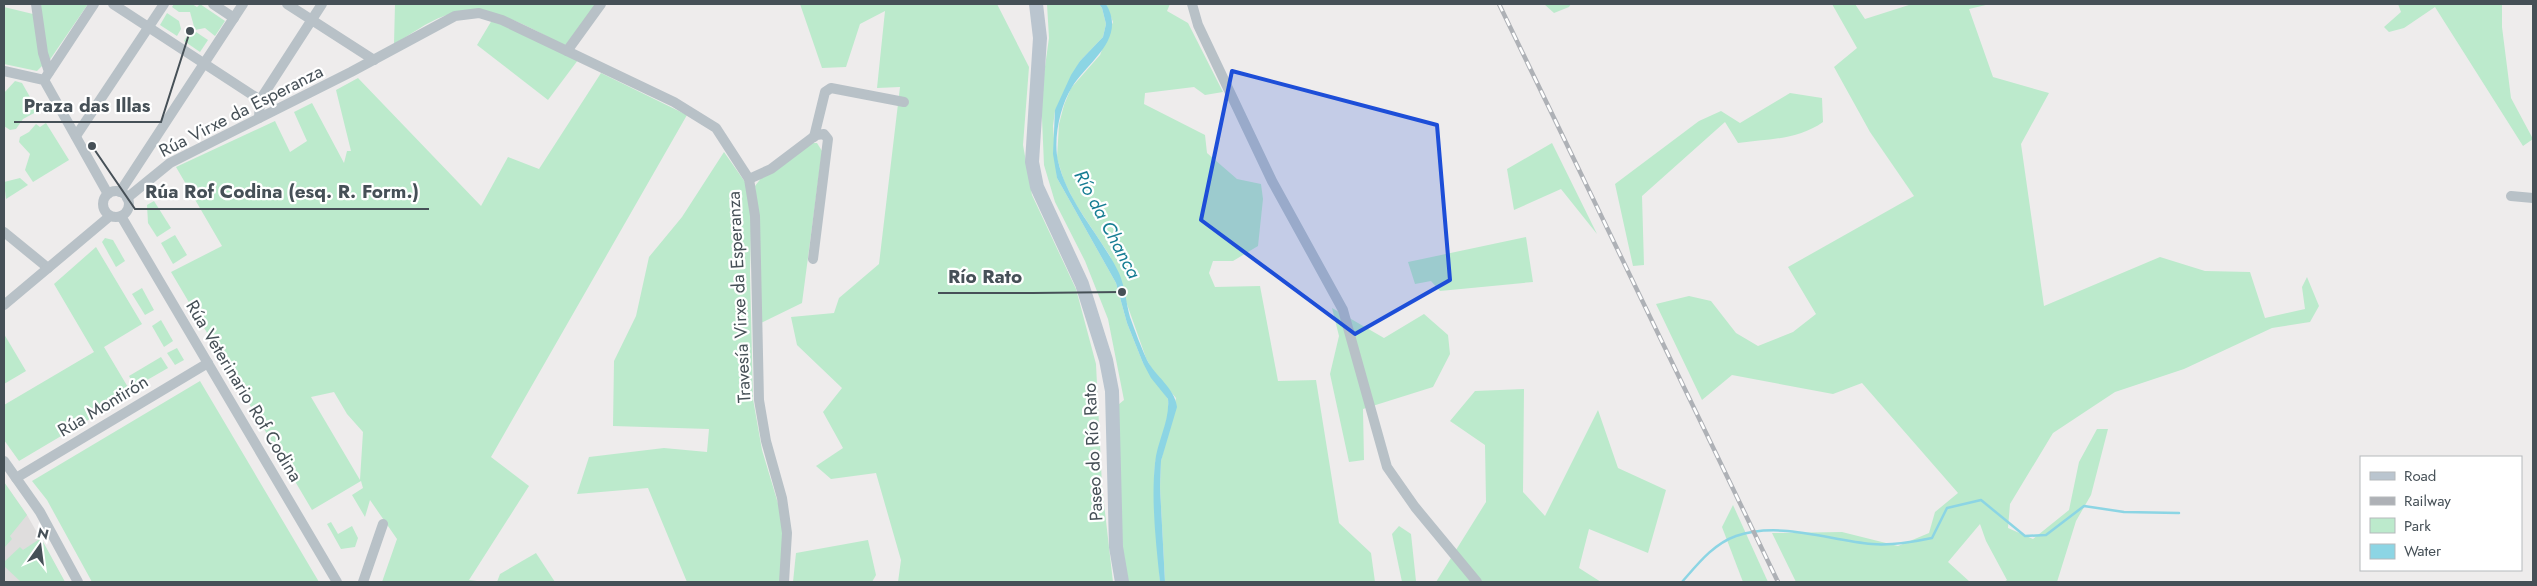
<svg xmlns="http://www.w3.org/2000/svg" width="2537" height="586" viewBox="0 0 2537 586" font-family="Jost,sans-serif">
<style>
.education{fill:#dfdddd}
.green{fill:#bceacc;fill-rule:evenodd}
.water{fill:#8cd5e4}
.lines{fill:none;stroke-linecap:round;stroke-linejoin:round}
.stream{stroke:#8cd5e4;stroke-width:2.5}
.street{stroke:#b8c1c7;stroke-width:10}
.secondary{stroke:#bac5cf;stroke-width:14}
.rail-casing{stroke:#aeb1b6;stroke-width:4.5}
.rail{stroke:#fff;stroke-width:2.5;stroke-dasharray:8;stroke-linecap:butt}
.marked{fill:#1d4ed8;fill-opacity:0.2;stroke:#1d4ed8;stroke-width:4;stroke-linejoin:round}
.labels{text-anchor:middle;stroke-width:4.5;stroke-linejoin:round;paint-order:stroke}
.street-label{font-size:18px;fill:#465057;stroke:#fff}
.water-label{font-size:19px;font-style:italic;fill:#167d93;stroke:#fff}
.leader{fill:none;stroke:#465057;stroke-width:2}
.callout-dot{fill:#465057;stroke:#fff;stroke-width:2}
.callout-label{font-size:19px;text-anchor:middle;font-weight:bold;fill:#465057;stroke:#fff;stroke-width:4.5;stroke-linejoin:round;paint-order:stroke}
</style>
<rect width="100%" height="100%" fill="#eeecec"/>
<path class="education" d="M4,482L27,515L65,582H4Z"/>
<g class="green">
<path d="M38,4H88L49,61Z"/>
<path d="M174,4H192L197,7L200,4L225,21L215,36L205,28L195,30L190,12H179L172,7Z"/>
<path d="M395,4H597L565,46C528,27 487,0 444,16C427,22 410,35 394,44Z"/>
<path d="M800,4H997L1029,67L1023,145L1032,195L1076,289L1096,364L1102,486L1113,582H898L901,560L876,473L831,479L816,466L843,448L823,412L842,388L797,345L791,317L834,313L839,298L879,264L900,87L877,88L885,11L860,24L846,67L822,68Z"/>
<path d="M1047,4H1099L1102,8L1106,24L1103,37L1080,61L1055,111L1053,126L1057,178L1116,283L1127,323L1143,363L1168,399V415L1155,463L1154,483L1160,582H1126L1121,531L1118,405L1124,400L1108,319L1085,261L1055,202L1044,165L1041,95L1049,38Z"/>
<path d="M1106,4H1170L1167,11L1188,23L1223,92L1205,95L1194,87L1145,93L1144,104L1205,135L1207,153L1237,179L1261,184L1263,199L1258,246L1233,261H1213L1209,273L1215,287L1260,286L1278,381L1316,380L1339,523L1371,553L1375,582H1165L1160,487L1161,461L1176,398L1153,371L1146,358L1110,256L1075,203L1064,181L1057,158L1059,124L1064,105L1071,88L1100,55L1113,22Z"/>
<path d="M1544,4H1571L1569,7L1554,13Z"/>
<path d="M1832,4H1855L1865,19L1912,4H1990L1969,9L1993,77L2049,93L2021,144L2044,306L2160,257L2205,271L2250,272L2265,318L2305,309L2302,287L2307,277L2319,306L2310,322L2272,328L2184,369L2115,392L2053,433L2010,504L2008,528L2033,539L2069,510L2079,462L2097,429H2108L2091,495L2076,521L2057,582H2004L2007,580L1986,541L1980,524L1948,562L1970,582H1796L1772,533L1842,532L1898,546L1929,533L1935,512L1958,493L1862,383L1833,394L1732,375L1702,400L1656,304L1689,296L1711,301L1736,333L1758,346L1793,332L1816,314L1788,267L1914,196L1870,132L1834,67L1857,48Z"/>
<path d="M2398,4H2502V27L2511,98L2533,139L2523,146L2435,7L2404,28L2389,32L2384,27L2401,12Z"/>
<path d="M4,7L33,14L43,65L37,71L4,64Z"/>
<path d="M167,13L179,21L181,29L177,36L160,25Z"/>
<path d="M492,20L578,60L548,100L477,45Z"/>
<path d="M196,32L208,40L200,52L184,41L188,34Z"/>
<path d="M601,73L687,115L491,457L529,486L469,580L485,582H382L397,539L370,500L365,517L352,495L363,488L361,481L312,510L171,272L222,246L176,167L275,121L290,152L307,141L294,112L312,103L344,163L347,151H351L336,90L358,78L481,206L508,157L539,169ZM334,392L347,414L363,432L360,480L311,397Z"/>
<path d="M15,81L22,83L38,111L23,119L16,129L10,130L4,126V93Z"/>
<path d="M1790,93L1822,98L1823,122C1798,140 1767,139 1738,143L1725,122L1642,196L1644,265L1633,266L1615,184L1699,121L1721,111L1740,123Z"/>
<path d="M46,123L69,160L33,182L25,170L30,154L19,142L20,137L29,132L36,124L40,127Z"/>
<path d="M809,143H817L822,151L802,303L761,323L759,225L755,186L762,177Z"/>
<path d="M1552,143L1597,234L1561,189L1514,210L1507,169Z"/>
<path d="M724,152L752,192L750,272L753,399L762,450L783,520L781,582H687L648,488L577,494L589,457L664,448L707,452L709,429L613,426L614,361L636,316L649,257L682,217Z"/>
<path d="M20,178L28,185L6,199L4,182Z"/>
<path d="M154,201L171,228L157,237L148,223L147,205Z"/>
<path d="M175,235L187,255L173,264L161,243Z"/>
<path d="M1526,237L1533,282L1440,291L1431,281L1415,284L1408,262Z"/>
<path d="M105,238L113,240L125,261L116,267L102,242Z"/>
<path d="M96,247L142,324L104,347L132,394L19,461L4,440V405L94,352L54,284Z"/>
<path d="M142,288L154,310L145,315L132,294Z"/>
<path d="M1332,308L1384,338L1424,314L1448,335L1450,354L1433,387L1363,409L1364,460L1349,462L1330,374L1339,336Z"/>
<path d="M161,320L173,341L164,347L152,326Z"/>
<path d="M4,334L26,371L4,384Z"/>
<path d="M177,348L184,360L175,365L167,353Z"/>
<path d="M161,357L168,368L135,387L129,376Z"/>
<path d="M200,381L319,582H92L47,500L32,481Z"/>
<path d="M1524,389L1523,492L1545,516L1598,410L1618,468L1666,490L1648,553L1589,529L1579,568L1601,582H1436L1486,502L1485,445L1450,421L1475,391Z"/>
<path d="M4,482L27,515L10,536L12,539L4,548Z"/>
<path d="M1733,505L1768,582H1743L1722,527Z"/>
<path d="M331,522L338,534L352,526L358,538L355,547L341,549L327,524Z"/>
<path d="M1399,526L1411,534L1416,581L1420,582H1402L1392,534Z"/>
<path d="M41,538L65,582H21L4,566V562L20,547L23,550Z"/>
<path d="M868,540L876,575L872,582H793L796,553Z"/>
<path d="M536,553L555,582H497L500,574Z"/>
</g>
<path class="water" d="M1099,4H1106C1127,39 1088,61 1072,87C1060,106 1053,139 1058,161C1068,204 1100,234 1119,273C1125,287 1126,303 1130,317C1135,331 1141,347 1147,360C1155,376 1175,388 1177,407L1161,461L1160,487L1165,582H1160C1156,543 1151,502 1155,463C1157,441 1170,421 1168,399L1151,378L1143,363L1127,323L1116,283L1057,178L1053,154L1055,110L1071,75L1080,61L1103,37L1106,24L1102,8Z"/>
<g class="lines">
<path class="stream" d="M1682,582C1697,565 1713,544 1736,536C1780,521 1828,540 1872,544C1892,546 1913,542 1932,538L1947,508L1981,500L2025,536L2046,535L2084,506L2124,512L2179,513"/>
<g class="street">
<path d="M36,4L43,53L49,72"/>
<path d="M113,4L260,100L259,118"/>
<path d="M213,4L234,18"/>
<path d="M287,4L374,60"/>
<path d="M1192,4L1198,25L1272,181L1343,310L1387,467L1415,507L1477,582"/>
<path d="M567,51L601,4"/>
<path d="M4,71L44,80L108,194"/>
<path d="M44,80L94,4"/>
<path d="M260,100L322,4"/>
<path d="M76,136L164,4"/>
<path d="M814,137L825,92L831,88L904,102"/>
<path d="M749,179L771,169L816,135L824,134L828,139L813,259"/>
<circle cx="116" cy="204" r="13"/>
<path d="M120,192L243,4"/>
<path d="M2511,196L2533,198"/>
<path d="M127,198L170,163L351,72L455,16L479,13L502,20L674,102L716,128L749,179L755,216L759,400L766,441L782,498L787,533L784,582"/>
<path d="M121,216L337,582"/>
<path d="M4,232L48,268"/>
<path d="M4,305L110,216"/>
<path d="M4,461L40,512L78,582"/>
<path d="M16,478L208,363"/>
<path d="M363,582L383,524"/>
</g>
<path class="secondary" d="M1036,4L1040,38L1032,162L1037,187L1082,284L1106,360L1112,391L1116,547L1122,582"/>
<g class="rail-casing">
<path id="rail" d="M1499,4L1778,582"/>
</g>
<use href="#rail" class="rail"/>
</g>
<path class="marked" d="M1232,71L1437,125L1450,280L1355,334L1201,220Z"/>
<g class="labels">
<g class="street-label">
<text transform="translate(241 111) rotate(-27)" y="6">Rúa Virxe da Esperanza</text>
<text transform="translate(739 297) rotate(-93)" y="6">Travesía Virxe da Esperanza</text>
<text transform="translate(244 391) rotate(59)" y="6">Rúa Veterinario Rof Codina</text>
<text transform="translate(103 406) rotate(-31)" y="6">Rúa Montirón</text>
<text transform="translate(1093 452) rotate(-93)" y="6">Paseo do Río Rato</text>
</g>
<g class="water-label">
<text transform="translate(1108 224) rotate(62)" y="7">Río da Chanca</text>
</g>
</g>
<path class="leader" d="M190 31L161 122H14M92 146L135 209H429M1122 292L1033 293H938"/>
<g class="callout-dot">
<circle cx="190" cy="31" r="5"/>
<circle cx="92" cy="146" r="5"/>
<circle cx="1122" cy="292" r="5"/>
</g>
<g class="callout-label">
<text x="87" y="112">Praza das Illas</text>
<text x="282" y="198">Rúa Rof Codina (esq. R. Form.)</text>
<text x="985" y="283">Río Rato</text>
</g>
<rect width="2537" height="586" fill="none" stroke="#465057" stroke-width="10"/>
<rect x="2360" y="456" width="162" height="115" fill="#ffffff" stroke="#b5b9bc"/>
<rect x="2370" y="472" width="25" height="8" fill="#bac5cf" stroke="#b5b9bc"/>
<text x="2404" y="481" font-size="15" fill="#465057">Road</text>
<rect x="2370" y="497" width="25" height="8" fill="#aeb1b6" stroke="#b5b9bc"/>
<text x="2404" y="506" font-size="15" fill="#465057">Railway</text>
<rect x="2370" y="518" width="25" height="15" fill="#bceacc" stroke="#b5b9bc"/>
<text x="2404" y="531" font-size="15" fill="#465057">Park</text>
<rect x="2370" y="544" width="25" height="15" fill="#8cd5e4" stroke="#b5b9bc"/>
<text x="2404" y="556" font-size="15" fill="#465057">Water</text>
<g transform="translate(40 546) rotate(14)" stroke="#ffffff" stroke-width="4" paint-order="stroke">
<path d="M0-4L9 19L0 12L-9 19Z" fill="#465057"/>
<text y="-8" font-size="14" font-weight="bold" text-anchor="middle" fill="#465057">N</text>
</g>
</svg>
